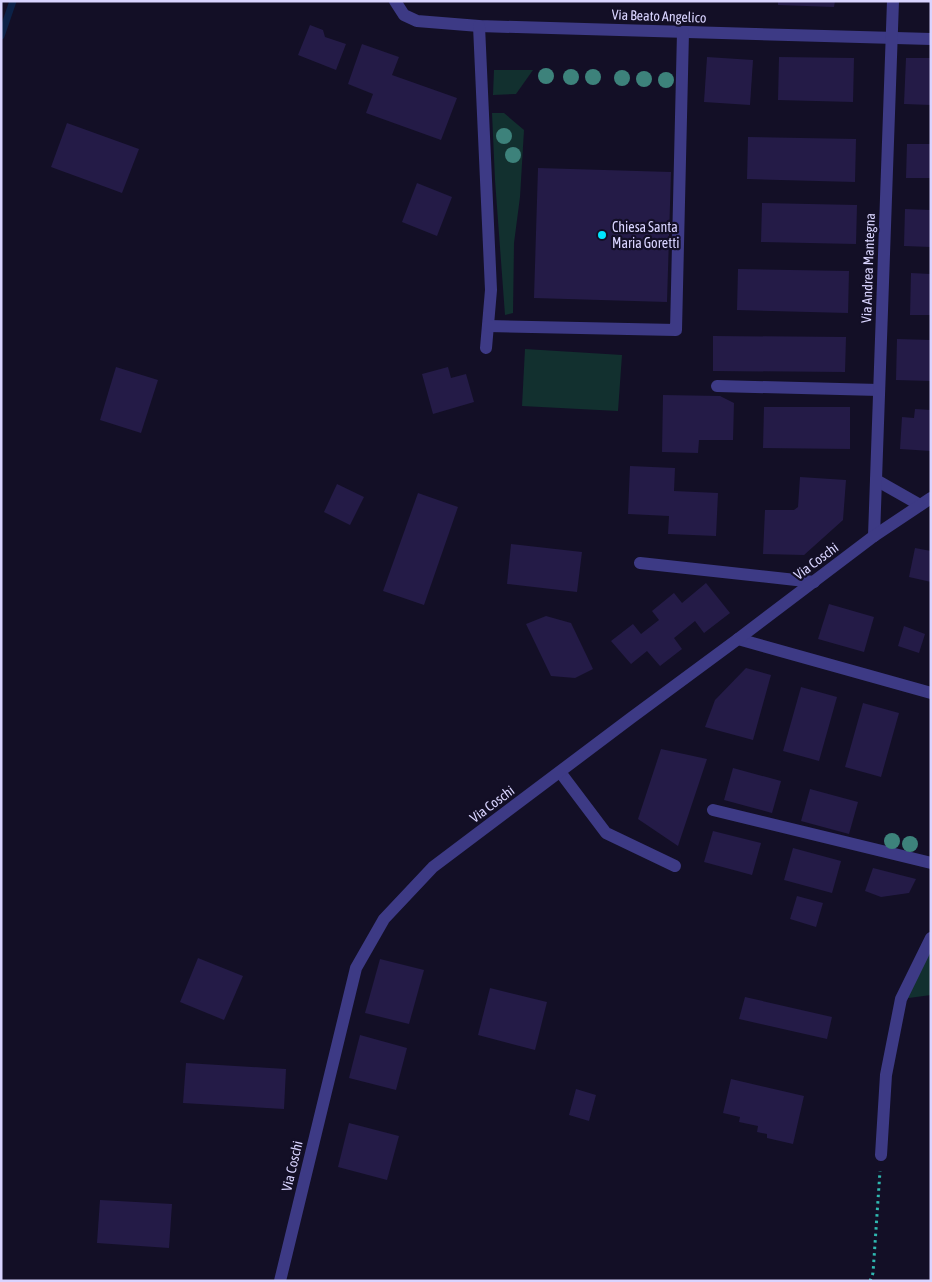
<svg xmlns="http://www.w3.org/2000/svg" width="932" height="1282" viewBox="0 0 932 1282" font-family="'Asap Condensed',sans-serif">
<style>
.green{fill:#12302f}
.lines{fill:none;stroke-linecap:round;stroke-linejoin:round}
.stream{stroke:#0c2248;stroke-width:7}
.building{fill:#241b47}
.path{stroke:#2fb8b0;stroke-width:3;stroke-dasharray:2.5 4;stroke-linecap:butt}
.minor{stroke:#3d3a85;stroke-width:12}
.tree{fill:#3d827b}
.poi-dot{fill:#00e5ff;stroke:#130f26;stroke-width:2}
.labels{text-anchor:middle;stroke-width:4.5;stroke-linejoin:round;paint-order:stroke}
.street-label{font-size:14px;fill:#d9d4ff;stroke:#130f26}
.poi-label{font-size:14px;fill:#d9d4ff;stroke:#130f26;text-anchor:start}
</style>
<rect width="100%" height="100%" fill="#130f26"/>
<g class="green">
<path d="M494,70H533L516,94L493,95Z"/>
<path d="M492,113H504L524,130L520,197L514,243L513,313L505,315L495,180Z"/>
<path d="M525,349L622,355L618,411L522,406Z"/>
<path d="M931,938V995L901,999Z"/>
</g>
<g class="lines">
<path class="stream" d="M1,36L13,1"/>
</g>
<g class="building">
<path d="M778,1H835L834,7L778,5Z"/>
<path d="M310,25L323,30L325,37L346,44L336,70L298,55Z"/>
<path d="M362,44L399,57L392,75L457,98L441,140L366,113L373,94L348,84Z"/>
<path d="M707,57L753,60L750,105L704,102Z"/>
<path d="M779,57L854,58L853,102L778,100Z"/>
<path d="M906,58H931V105L904,104Z"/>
<path d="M67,123L139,149L122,193L51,167Z"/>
<path d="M748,137L856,139L855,182L747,179Z"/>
<path d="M907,144H931V178H906Z"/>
<path d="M538,168L671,172L667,302L534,298Z"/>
<path d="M417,183L452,197L437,236L402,222Z"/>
<path d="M762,203L857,205L856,244L761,242Z"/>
<path d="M905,209L931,210V247L904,246Z"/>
<path d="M738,269L849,271L848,313L737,310Z"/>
<path d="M911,273L931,274V315H910Z"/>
<path d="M713,336L846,337L845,372L713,371Z"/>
<path d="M897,339L931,340V381L896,380Z"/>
<path d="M116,367L158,380L141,433L100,420Z"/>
<path d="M448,367L451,378L466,374L474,402L433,414L422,374Z"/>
<path d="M663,395L720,396L734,403L733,440H699L698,453L662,452Z"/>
<path d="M764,407H850V449L763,448Z"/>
<path d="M915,409L931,410V451L900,449L902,417L914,418Z"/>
<path d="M630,466L675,468L674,491L718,493L716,536L668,534L669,516L628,514Z"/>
<path d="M800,477L846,480L843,520L804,555L763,554L765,510H794L798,507Z"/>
<path d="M337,484L364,497L350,525L324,512Z"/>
<path d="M418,493L458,507L424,605L383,591Z"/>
<path d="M511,544L582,552L577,592L507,584Z"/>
<path d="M915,548L931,551V582L909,577Z"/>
<path d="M706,583L730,613L704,633L695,621L674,638L682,649L660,666L647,651L631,664L611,641L633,624L641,634L659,620L652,611L674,593L682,603Z"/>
<path d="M829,604L874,617L864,652L818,639Z"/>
<path d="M546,616L571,623L593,669L575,678L551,676L526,624Z"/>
<path d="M904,626L925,634L919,653L898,646Z"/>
<path d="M746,668L771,675L753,740L705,727L715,700Z"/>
<path d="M801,687L837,697L819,761L783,751Z"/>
<path d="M863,703L899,713L881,777L845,767Z"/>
<path d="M661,749L707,759L678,846L638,819Z"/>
<path d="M733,768L781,781L772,813L724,800Z"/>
<path d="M810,789L858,802L849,834L801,821Z"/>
<path d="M713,831L761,843L752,875L704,862Z"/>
<path d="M793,848L841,861L832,893L784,880Z"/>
<path d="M873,868L916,879L909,893L881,897L865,891Z"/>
<path d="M797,896L823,903L816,927L790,919Z"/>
<path d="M198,958L243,976L224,1020L180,1002Z"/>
<path d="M380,959L424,970L409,1024L365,1013Z"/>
<path d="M490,988L547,1002L535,1050L478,1035Z"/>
<path d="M745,997L832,1017L827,1039L739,1019Z"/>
<path d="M360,1035L407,1048L396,1090L349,1078Z"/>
<path d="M186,1063L286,1069L284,1109L183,1103Z"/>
<path d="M731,1079L804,1096L793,1144L767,1138V1134L757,1132L758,1126L739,1122L740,1117L723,1113Z"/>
<path d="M576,1089L596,1095L589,1121L569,1115Z"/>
<path d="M349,1123L399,1136L387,1180L338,1167Z"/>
<path d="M100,1200L172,1204L169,1248L97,1243Z"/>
</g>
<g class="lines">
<path class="path" d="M870,1281L873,1273L880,1171"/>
<g class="minor">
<path d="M395,1L404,15L417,21L479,26L931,39"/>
<path d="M479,26L491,290L486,348"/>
<path d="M488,326L676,330L683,32"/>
<path d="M717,386L879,390"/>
<path d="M876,480L920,505"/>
<path d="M874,536L893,1"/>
<path d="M640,563L814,582"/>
<path d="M738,639L931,693"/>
<path d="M560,772L606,833L675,866"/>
<path d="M713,810L931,863"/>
<path d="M881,1155L886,1075L901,999L931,938"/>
<path d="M280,1281L356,968L384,919L433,867L631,718L738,639L874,536L931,498"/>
</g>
</g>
<g class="tree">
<circle cx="546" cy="76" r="8"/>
<circle cx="571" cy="77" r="8"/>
<circle cx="593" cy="77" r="8"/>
<circle cx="622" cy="78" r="8"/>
<circle cx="644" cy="79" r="8"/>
<circle cx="666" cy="80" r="8"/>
<circle cx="504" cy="136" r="8"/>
<circle cx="513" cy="155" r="8"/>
<circle cx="892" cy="841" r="8"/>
<circle cx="910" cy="844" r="8"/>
</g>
<circle class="poi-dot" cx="602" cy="235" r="5"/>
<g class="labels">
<g class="street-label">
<text transform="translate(659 16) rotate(2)" y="5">Via Beato Angelico</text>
<text transform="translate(868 268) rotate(-88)" y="5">Via Andrea Mantegna</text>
<text transform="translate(816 561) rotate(-37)" y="5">Via Coschi</text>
<text transform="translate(492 804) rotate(-37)" y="5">Via Coschi</text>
<text transform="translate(292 1166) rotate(-77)" y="5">Via Coschi</text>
</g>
<g class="poi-label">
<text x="612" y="232">Chiesa Santa<tspan x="612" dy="16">Maria Goretti</tspan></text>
</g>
</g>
<rect width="932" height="1282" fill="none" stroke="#d9d4ff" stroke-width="5"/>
</svg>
